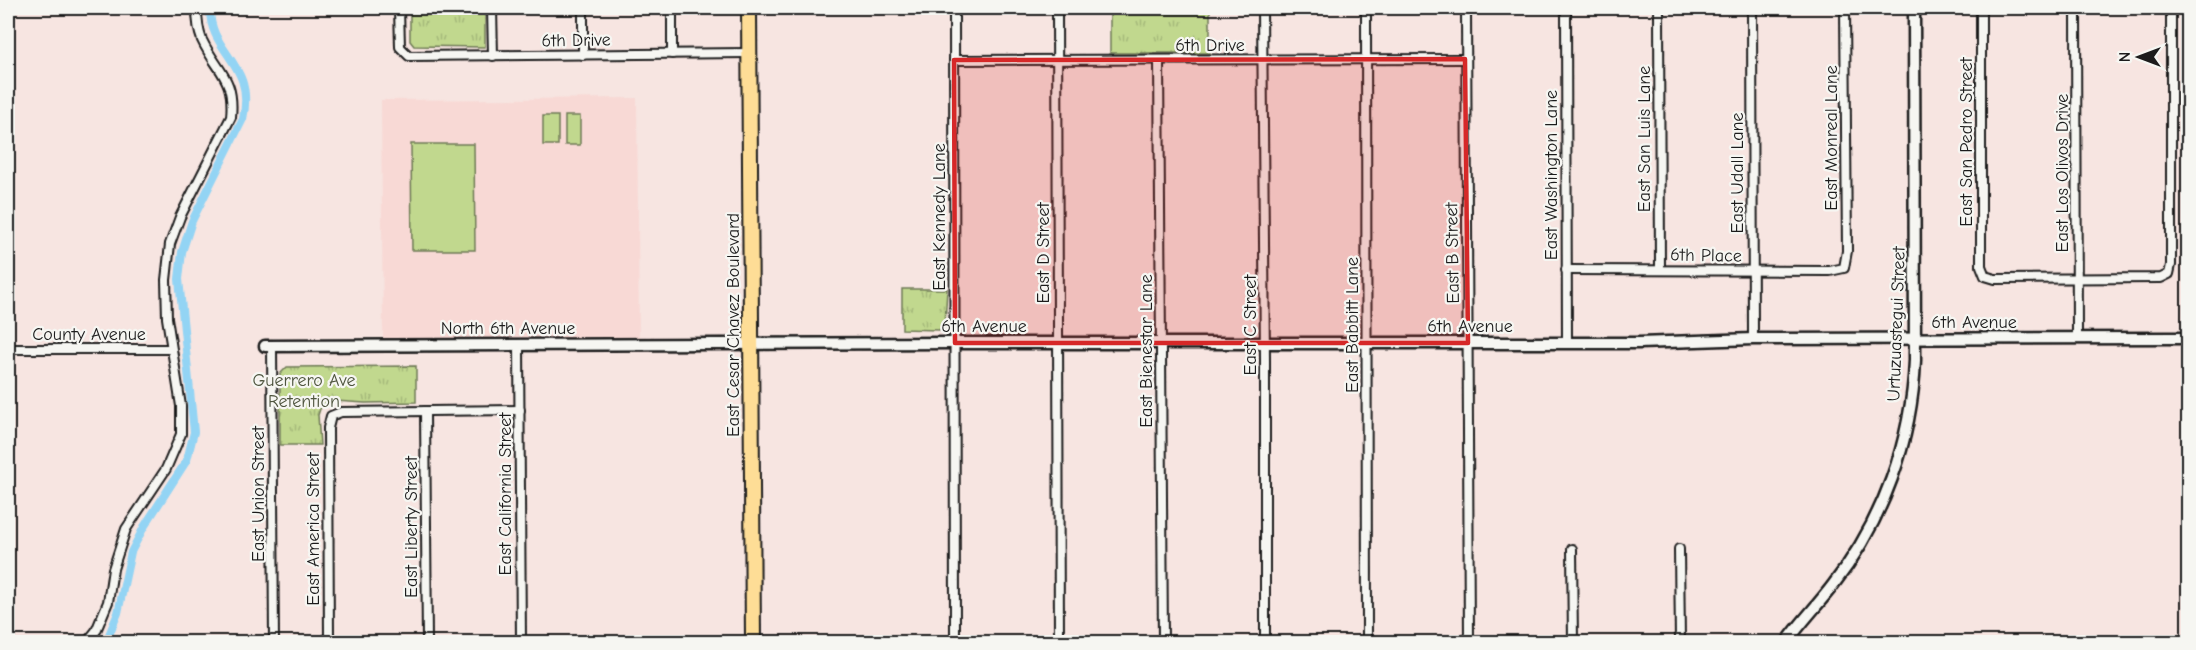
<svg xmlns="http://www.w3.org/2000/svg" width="2196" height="650" viewBox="0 0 2196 650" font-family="'Comic Neue',sans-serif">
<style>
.built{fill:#f8d9d5}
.grass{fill:url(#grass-tufts);stroke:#6e7a55;stroke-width:1.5}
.pitch{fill:#c1d88e;stroke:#6e7a55;stroke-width:1.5}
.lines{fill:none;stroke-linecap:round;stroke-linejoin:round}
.canal{stroke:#93d4f4;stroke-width:8}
.street-casing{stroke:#1c1c1c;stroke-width:12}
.secondary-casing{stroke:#1c1c1c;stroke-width:15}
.highway-casing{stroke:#1c1c1c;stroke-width:18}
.street{stroke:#f6f6f2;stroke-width:8}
.secondary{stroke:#f6f6f2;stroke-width:10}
.highway{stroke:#fedd96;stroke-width:14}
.marked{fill:#d62828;fill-opacity:0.2;stroke:#d62828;stroke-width:4.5;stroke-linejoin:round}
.labels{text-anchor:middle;stroke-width:4.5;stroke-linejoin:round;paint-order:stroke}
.street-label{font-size:18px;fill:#1c1c1c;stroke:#f6f6f2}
.park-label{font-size:18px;fill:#4e543e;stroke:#f6f6f2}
</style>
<defs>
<pattern id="grass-tufts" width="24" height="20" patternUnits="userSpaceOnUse" patternTransform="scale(1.5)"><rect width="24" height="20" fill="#c1d88e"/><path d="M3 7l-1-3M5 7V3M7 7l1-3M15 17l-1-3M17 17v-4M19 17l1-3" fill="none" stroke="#a5b97a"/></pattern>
</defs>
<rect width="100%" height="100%" fill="#f7e5e1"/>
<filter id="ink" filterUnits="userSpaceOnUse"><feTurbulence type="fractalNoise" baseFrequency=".0167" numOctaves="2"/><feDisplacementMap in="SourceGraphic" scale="12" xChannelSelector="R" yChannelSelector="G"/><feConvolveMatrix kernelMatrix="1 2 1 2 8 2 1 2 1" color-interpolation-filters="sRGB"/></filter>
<g filter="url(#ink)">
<path class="built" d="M637,98L639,343L383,345L381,100Z"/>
<g class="grass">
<path d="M410,8H485V47L414,46L410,41Z"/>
<rect x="1110" y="8" width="100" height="45"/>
<path d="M902,289H947L945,324L939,330L902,329Z"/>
<path d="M416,366V402L365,403L335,401L326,403L320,409L318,415L320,445H280V374L287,367Z"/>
</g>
<g class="pitch">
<rect x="543" y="116" width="15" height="29"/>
<rect x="565" y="116" width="15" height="29"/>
<path d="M411,144H474L475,250H412Z"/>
</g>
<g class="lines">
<path class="canal" d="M106,642L118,613L131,552L144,527L187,460L194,432L179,279L182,252L192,221L243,119C256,62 209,54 210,8"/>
<g class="street-casing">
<g id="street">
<path d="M399,8L400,47L409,56L749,53"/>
<path d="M492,8L493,56"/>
<path d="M583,8V55"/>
<path d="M672,8V54"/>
<path d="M954,8L955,642"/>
<path d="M1057,8L1059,642"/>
<path d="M1262,8L1265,360V642"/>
<path d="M1366,8L1367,642"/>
<path d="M1466,8L1469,642"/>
<path d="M1566,8L1567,343"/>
<path d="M1659,8L1660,270"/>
<path d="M1752,8L1753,339"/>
<path d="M1981,8V266L1985,276L1995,279L2161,278L2169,274L2171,265V8"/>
<path d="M2076,8L2077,339"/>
<path d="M954,60L1465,59"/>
<path d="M1159,60L1163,642"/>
<path d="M1566,270L1830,271L1844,268L1847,251L1845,8"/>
<path d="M519,344L521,642"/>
<path d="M272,346L274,642"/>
<path d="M8,349H171"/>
<path d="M425,411L427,642"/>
<path d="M1572,549L1573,642"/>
<path d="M1679,549L1680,642"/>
<path d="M87,642L96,631L108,602L113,569L126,529L166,469L181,434V406L167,318L166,280L170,244L180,217L231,117C235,77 217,72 202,40C198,30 197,18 197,8"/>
<path d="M329,642L328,428L331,416L341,412L520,410"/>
</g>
</g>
<g class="secondary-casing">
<g id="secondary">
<path d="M265,346L955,343H1639L1753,339L2188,338"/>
<path d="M1787,642C1801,622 1818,605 1833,585C1883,521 1912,441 1915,360L1914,8"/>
</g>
</g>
<g class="highway-casing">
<path id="highway" d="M749,8L753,642"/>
</g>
<use href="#street" class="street"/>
<use href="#secondary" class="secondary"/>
<use href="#highway" class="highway"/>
</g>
</g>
<path class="marked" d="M1465,59L1468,343H955L954,60Z"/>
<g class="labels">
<g class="street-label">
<text transform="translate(576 40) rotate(-1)" y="6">6th Drive</text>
<text x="1210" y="51">6th Drive</text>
<text transform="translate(1831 138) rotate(-90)" y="6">East Monreal Lane</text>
<text transform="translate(1644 139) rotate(-90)" y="6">East San Luis Lane</text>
<text transform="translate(1966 142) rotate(-90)" y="6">East San Pedro Street</text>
<text transform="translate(1737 173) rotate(-90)" y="6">East Udall Lane</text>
<text transform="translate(2062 173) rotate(-90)" y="6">East Los Olivos Drive</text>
<text transform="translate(1551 175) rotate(-90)" y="6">East Washington Lane</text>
<text transform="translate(939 217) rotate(-90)" y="6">East Kennedy Lane</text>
<text transform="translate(1043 253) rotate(-90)" y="6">East D Street</text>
<text transform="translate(1452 253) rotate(-91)" y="6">East B Street</text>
<text transform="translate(1706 255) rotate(1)" y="6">6th Place</text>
<text x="1974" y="328">6th Avenue</text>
<text transform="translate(1896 324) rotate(-88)" y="6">Urtuzuastegui Street</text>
<text transform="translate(733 325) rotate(-90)" y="6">East Cesar Chavez Boulevard</text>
<text transform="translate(1250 325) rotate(-90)" y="6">East C Street</text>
<text transform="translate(1352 325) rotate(-90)" y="6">East Babbitt Lane</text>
<text x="984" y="332">6th Avenue</text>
<text x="1470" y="332">6th Avenue</text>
<text x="508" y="334">North 6th Avenue</text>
<text x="89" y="340">County Avenue</text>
<text transform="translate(1146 351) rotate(-90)" y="6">East Bienestar Lane</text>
<text transform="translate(258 494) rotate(-90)" y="6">East Union Street</text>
<text transform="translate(505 494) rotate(-90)" y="6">East California Street</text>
<text transform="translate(411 527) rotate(-90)" y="6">East Liberty Street</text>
<text transform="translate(313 529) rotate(-90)" y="6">East America Street</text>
</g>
<g class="park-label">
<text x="304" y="386">Guerrero Ave<tspan x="304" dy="21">Retention</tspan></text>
</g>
</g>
<rect width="2196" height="650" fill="none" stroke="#f6f6f2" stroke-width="30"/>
<rect x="15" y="15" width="2166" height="620" fill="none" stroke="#1c1c1c" stroke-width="2" filter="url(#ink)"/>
<g transform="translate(2139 57) rotate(270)" stroke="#f6f6f2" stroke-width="4.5" paint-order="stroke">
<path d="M0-4.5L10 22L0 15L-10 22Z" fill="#1c1c1c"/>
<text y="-9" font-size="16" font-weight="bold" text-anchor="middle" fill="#1c1c1c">N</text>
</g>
</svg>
